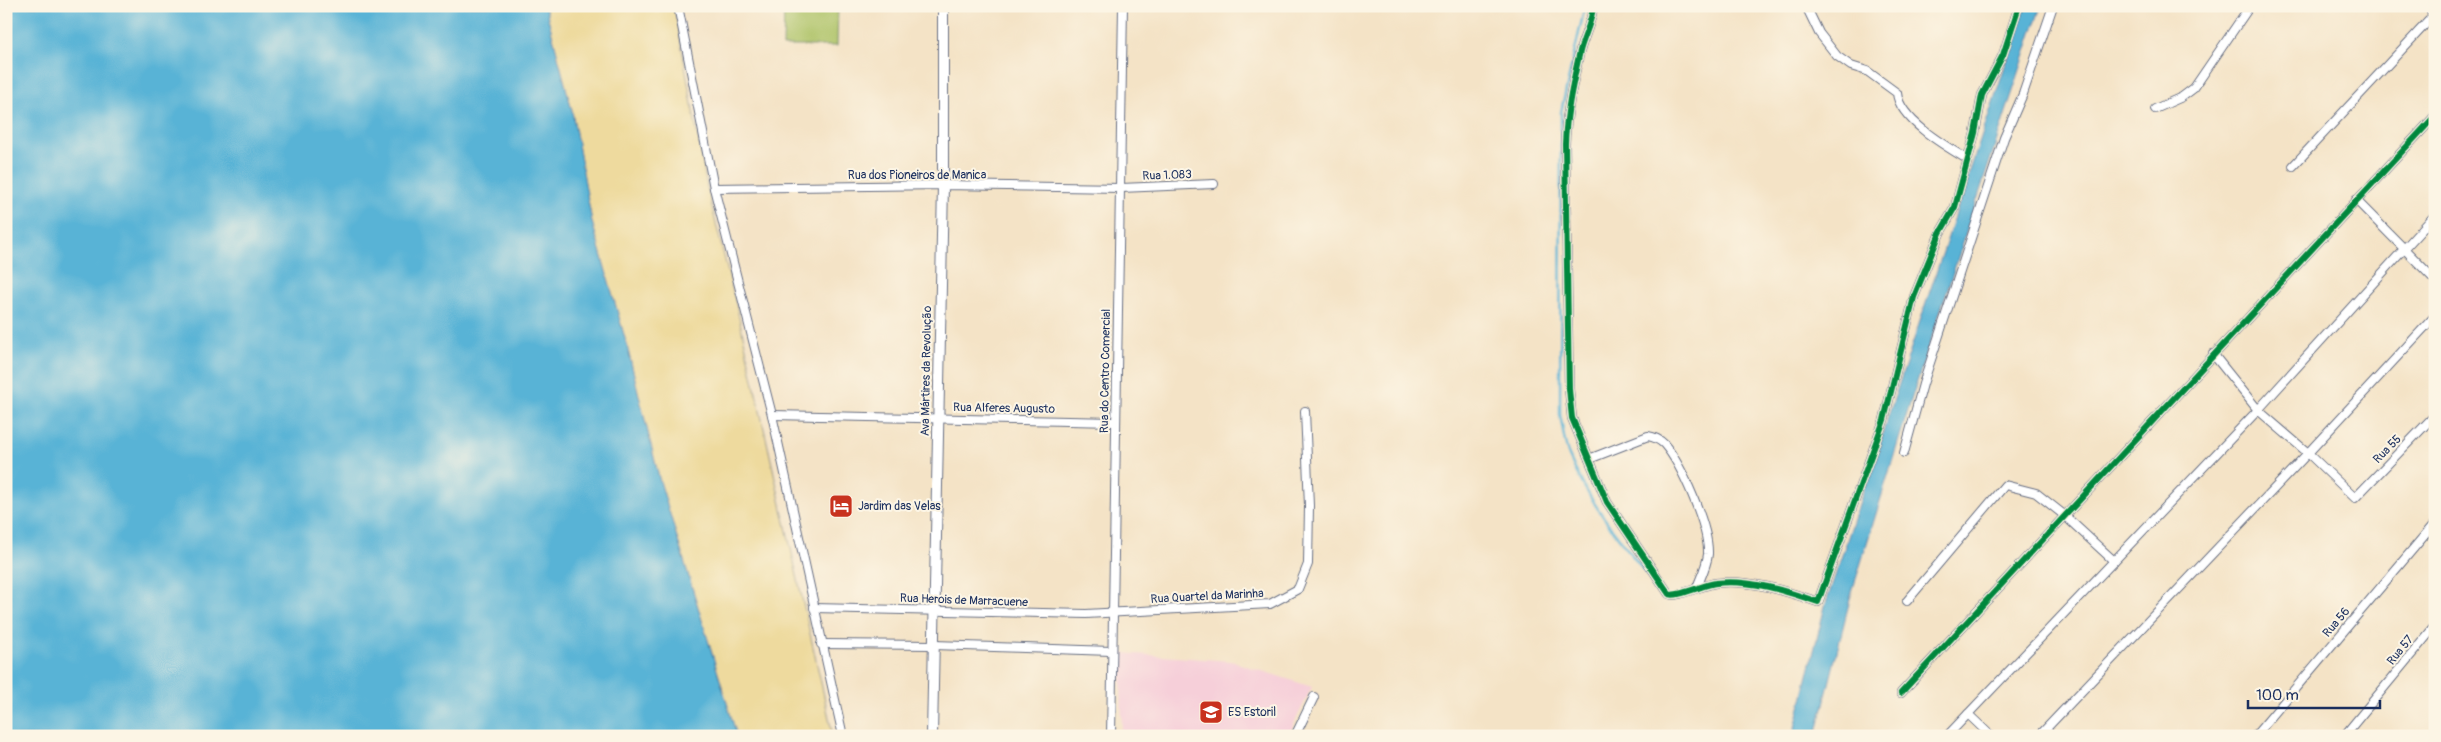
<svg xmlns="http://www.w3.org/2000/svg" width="2441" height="742" viewBox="0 0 2441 742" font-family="Pangolin,sans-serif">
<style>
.built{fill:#f6cfd9}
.green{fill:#aec367;stroke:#647962}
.sand{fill:#eeda9e;stroke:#84847e}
.water{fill:#59b3d6;stroke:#3a719a}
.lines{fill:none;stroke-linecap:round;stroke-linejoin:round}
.stream{stroke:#59b3d6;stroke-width:2.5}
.minor-casing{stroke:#676e82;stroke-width:10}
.tertiary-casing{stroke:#676e82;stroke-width:12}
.minor{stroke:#fff;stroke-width:8}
.tertiary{stroke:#fff;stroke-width:10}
.cycleway-casing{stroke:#fcf5e5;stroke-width:9}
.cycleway{stroke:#00873e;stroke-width:6}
.labels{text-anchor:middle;stroke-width:4;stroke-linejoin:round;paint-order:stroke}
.street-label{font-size:12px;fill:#1b2f5e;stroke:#fcf5e5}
.poi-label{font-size:12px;fill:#1b2f5e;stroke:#fcf5e5;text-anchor:start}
</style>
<rect width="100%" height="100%" fill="#fcf5e5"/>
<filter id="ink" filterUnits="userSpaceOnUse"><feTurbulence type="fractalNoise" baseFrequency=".02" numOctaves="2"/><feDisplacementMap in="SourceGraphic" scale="10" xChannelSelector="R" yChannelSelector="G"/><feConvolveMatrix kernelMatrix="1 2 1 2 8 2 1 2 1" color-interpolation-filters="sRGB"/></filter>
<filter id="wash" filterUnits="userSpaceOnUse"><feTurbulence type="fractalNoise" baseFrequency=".0096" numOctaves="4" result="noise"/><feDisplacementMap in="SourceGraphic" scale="20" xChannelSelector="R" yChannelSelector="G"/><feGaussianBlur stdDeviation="1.12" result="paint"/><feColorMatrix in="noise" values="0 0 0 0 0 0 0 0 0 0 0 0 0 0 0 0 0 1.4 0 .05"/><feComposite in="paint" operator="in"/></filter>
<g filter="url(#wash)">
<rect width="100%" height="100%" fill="#f4e3c6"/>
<path class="built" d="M1121,653L1231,661L1312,687L1288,736H1122Z"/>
<path class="green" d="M784,6H838L837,46H783Z"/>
<path class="sand" d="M545,6H674L707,187L738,313L833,736H737L659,478L626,342L592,222L572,111Z"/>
<g class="water">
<path d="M6,6H545L572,111L592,222L626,342L659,478L737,736H6Z"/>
<path d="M2025,6H2041L1913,394L1851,595L1816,736H1793L1825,606Z"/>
</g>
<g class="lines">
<path class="stream" d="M1585,6L1561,112L1560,415C1563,428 1564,444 1569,456C1589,504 1625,546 1656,586"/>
</g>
</g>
<g filter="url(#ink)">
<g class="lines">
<g class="minor-casing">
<g id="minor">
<path d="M678,6L714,188L772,415L843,736"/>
<path d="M1593,6C1592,23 1584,35 1580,51C1573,82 1566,113 1565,144L1569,389L1572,418L1607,502L1669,594C1676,598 1705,584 1716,583C1750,579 1786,591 1818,602L1884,420L1914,297L1940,233L1955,207L1975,133L1982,95L2003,55L2019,6"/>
<path d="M1806,6L1819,33L1837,56L1851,66L1867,71L1897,93C1899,119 1945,146 1967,159"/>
<path d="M2426,6L2435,14"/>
<path d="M2155,109L2182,97L2194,88L2250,6"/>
<path d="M2293,166L2435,14"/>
<path d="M714,188L943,185L1121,188L1214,184"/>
<path d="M2356,200L2435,280"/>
<path d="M2213,354L2258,410L2308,453L2355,498L2435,415"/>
<path d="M772,415L1115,422"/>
<path d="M1904,453L1923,384L2004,138L2023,94L2053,6"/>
<path d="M1589,459L1648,436C1654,437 1659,439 1664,444C1682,465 1709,527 1708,554C1707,565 1701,577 1697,587"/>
<path d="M1907,601L2005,485L2036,493L2064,515L2114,561"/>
<path d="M814,608L1086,614L1270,604L1298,589L1308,564L1309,506L1305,411"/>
<path d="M821,644L934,645L1111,651"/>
<path d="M1901,693L2435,116"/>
<path d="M1968,714L1991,736"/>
<path d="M1111,736L1123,6"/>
<path d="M1295,736L1314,697"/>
<path d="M1947,736L2258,410L2435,215"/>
<path d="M2039,736L2308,453L2435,316"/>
<path d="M2255,736L2435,523"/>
<path d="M2344,736L2435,626"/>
<path d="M2433,736L2435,733"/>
</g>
</g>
<g class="tertiary-casing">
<path id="tertiary" d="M932,736L943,185V6"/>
</g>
<use href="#minor" class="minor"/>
<use href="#tertiary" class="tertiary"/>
<g class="cycleway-casing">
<g id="cycleway">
<path d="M1593,6C1592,23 1584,35 1580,51C1573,82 1566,113 1565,144L1569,389L1572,418L1607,502L1669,594C1676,598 1705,584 1716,583C1750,579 1786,591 1818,602L1884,420L1914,297L1940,233L1955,207L1975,133L1982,95L2003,55L2019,6"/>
<path d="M1901,693L2435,116"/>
</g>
</g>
<use href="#cycleway" class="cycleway"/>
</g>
</g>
<defs>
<g id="hotel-square" transform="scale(1.25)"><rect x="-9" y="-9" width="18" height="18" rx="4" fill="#c8321e" stroke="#fcf5e5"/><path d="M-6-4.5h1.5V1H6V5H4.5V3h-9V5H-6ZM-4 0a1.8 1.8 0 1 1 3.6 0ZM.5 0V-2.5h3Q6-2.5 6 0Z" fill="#fff"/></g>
<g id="school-square" transform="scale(1.25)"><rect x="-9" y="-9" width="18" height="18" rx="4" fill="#c8321e" stroke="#fcf5e5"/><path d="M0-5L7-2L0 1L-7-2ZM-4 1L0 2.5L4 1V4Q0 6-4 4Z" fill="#fff"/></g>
</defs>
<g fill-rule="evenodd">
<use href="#hotel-square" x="841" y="506"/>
<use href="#school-square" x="1211" y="712"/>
</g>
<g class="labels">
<g class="street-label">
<text x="917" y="179">Rua dos Pioneiros de Manica</text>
<text transform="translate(1167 175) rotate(-2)" y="4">Rua 1.083</text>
<text transform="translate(926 371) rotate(-89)" y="4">Ava Mártires da Revolução</text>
<text transform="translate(1105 371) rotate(-89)" y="4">Rua do Centro Comercial</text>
<text transform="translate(1004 408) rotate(1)" y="4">Rua Alferes Augusto</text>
<text transform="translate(2387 449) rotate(-46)" y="4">Rua 55</text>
<text transform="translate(1207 596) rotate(-3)" y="4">Rua Quartel da Marinha</text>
<text transform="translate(964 600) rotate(2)" y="4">Rua Herois de Marracuene</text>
<text transform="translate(2336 622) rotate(-50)" y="4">Rua 56</text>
<text transform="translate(2400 650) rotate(-51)" y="4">Rua 57</text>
</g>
<g class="poi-label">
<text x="858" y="510">Jardim das Velas</text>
<text x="1228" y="716">ES Estoril</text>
</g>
</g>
<rect width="2441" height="742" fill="none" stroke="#fcf5e5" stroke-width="25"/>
<path d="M2248 700v8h132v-8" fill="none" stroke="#1b2f5e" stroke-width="2.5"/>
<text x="2256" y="700" font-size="15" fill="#1b2f5e" stroke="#fcf5e5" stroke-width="4" paint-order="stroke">100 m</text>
</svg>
